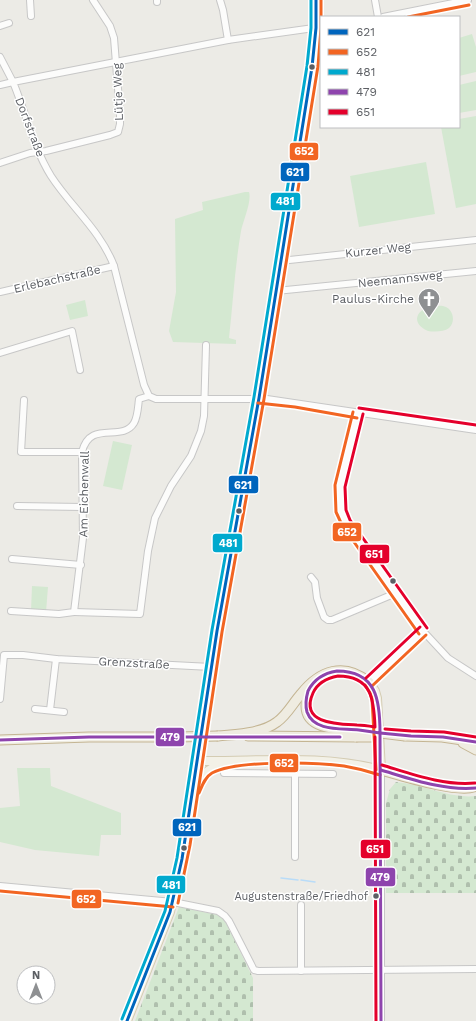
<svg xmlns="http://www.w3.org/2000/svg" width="476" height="1021" viewBox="0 0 476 1021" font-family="'Work Sans',sans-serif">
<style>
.green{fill:#d4e8d1}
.cemetery{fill:url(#cemetery-stones)}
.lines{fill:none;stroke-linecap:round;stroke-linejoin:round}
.stream{stroke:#b9dcf8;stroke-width:1.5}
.minor-casing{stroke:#c7c7c7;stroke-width:8}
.major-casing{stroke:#d4ccb3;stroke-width:10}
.highway-casing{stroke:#c4b593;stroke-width:11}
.minor{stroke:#fcfcfb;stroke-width:6}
.major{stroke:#f3f1e7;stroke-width:8}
.highway{stroke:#efece1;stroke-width:9}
.highway-bridge-casing{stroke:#c4b593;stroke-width:11;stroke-linecap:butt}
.highway-bridge{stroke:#efece1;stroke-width:9}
.bus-1-casing{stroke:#fff;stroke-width:6}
.bus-2-casing{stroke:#fff;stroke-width:6}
.bus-3-casing{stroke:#fff;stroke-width:6}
.bus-4-casing{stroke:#fff;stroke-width:6}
.bus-5-casing{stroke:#fff;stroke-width:6}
.bus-1{stroke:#0065bd;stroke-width:3}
.bus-2{stroke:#f26522;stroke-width:3}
.bus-3{stroke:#00a9ce;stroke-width:3}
.bus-4{stroke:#8e44ad;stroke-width:3}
.bus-5{stroke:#e4002b;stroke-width:3}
.bus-dot{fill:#5c5f64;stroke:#fff;stroke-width:1.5}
.labels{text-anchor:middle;stroke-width:3;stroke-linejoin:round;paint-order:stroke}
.bus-label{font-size:11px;fill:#5c5f64;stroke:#fff;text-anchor:end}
.street-label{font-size:12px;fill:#5c5f64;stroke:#fff}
.poi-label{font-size:12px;fill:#5c5f64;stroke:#fff;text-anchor:end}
.line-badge{stroke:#fff;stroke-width:1.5}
.badge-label{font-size:11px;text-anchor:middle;font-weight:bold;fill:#fff}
</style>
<defs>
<pattern id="cemetery-stones" width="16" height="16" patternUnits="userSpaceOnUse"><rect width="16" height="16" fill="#d4e8d1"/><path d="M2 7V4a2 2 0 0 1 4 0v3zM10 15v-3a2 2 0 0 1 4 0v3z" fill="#afbfad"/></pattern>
</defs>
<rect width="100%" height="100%" fill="#ecebe6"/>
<g class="green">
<path d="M472,34L476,47V72L459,76V38Z"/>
<path d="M476,81V110L459,113V85Z"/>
<path d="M476,116V204L456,208L441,127H459V119Z"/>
<path d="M426,162L435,214L359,227L350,176Z"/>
<path d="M245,192H249C252,201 243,221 241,231C235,266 233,302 229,338L236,340V344L173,342L169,331L176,292L175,219L203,210L202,202Z"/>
<path d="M85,300L88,316L70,320L66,305Z"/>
<path d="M433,306C437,306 442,305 446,307C453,310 456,322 449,328C444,332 434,332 428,331C410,323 416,309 433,306Z"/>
<path d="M113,441L132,445L122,490L103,486Z"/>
<path d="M32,586L48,587L46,612L31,611Z"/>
<path d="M17,768H50L51,786L121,813V835H101L99,856L35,850L0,842V808L20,806Z"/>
</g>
<g class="cemetery">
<path d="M396,782C423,784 449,799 476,796V893H386V803L390,789Z"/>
<path d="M179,907L218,915L224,919L253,978V1021H135Z"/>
</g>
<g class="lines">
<g class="stream">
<path d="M281,878L298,880"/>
<path d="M301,880L315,882"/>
</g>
<g class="minor-casing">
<g id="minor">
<path d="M30,0L31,16"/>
<path d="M157,0V2"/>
<path d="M220,0L223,10L228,40"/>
<path d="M375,0L378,17"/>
<path d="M383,17L468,0"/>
<path d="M0,26L9,23"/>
<path d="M321,27L228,40L13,82C26,113 33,147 51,176C71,207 101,231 114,266L144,385L149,396L156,399H267L476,430"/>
<path d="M0,57L13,82L0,85"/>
<path d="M0,163L30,153L46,151L110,135L118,132L120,124V114L114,38L110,26L93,0"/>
<path d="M280,261L476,240"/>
<path d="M276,291L476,271"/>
<path d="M0,292L114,266"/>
<path d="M0,353L72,331L80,370"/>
<path d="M24,400L21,452H82"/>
<path d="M358,413L340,486V500L341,511L346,522L423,631L448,658L476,676"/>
<path d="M17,506L82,507"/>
<path d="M12,559L81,565"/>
<path d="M311,577L315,582L317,598L324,617L328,620H332L396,593"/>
<path d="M11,611L59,614L74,612L83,538L82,452C90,419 122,443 134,423C138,416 138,406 139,399L149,396"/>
<path d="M74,612L140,614L148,551L155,518L171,486L191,456L201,431L204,416L206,345"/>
<path d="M369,682L423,631"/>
<path d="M0,699L4,655H23L56,659L211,667"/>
<path d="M35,709L64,712"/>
<path d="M50,710L56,659"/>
<path d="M381,770V1021"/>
<path d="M224,773L333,774"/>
<path d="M295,857V760"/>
<path d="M0,886L173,902L218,911L225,916L229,921L254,970L258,971L476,969"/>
<path d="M301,971V905"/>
</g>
</g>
<g class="major-casing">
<g id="major">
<path d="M197,761C259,762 321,754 381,770L377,698L375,691L369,682"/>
<path d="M196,786C203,772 212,766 227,763"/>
<path d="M127,1021L170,912L182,859L193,791L217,631L259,398L312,67L316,28V0"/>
</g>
</g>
<g class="highway-casing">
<g id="highway">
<path d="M312,685C308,691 306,698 306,706C306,730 339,729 356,730"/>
<path d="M218,736C237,734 261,734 277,722C287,715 293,703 301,694C320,670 344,662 369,682"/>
<path d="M248,736L356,737"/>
<path d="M405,736L442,737L476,742"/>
<path d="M0,740L89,737H179"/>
<path d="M463,743L476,750"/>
<path d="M381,770C399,775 462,795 476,786"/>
</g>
</g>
<use href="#minor" class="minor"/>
<use href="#major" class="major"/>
<use href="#highway" class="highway"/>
<g class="highway-bridge-casing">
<g id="highway-bridge">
<path d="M356,730L405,736"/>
<path d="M179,737L218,736"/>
<path d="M356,737H372"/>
</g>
</g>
<use href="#highway-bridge" class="highway-bridge"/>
<g class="bus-1-casing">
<path id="bus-1" d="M127,1021L170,912L182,859L217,631L259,398L312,67L316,28V0"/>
</g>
<g class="bus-2-casing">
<g id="bus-2">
<path d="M408,17L469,5"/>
<path d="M258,403L295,407L357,418"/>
<path d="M353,412L335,485L336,512L342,525L419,634"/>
<path d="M365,685L370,693L372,699L376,770"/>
<path d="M372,686L426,635"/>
<path d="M199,793C202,786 205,777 212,773C237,760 315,762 344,766C356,768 368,771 380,775"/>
<path d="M0,891L173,907"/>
<path d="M178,903L190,845L222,632L264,399L318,66L321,28V0"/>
</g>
</g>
<g class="bus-3-casing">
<path id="bus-3" d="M122,1019L165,911L177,858L212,630L254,397L307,66L311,28V0"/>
</g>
<g class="bus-4-casing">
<g id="bus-4">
<path d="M337,671C377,671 380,701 380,733C373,732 366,731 359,730C342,728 314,732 307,712C305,705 306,698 308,691C314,679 324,673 337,671Z"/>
<path d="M380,733L411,736L443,737L476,742"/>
<path d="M380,733L381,1021"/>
<path d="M0,740L89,737H340"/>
<path d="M381,770C411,779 444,791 476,788"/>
</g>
</g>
<g class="bus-5-casing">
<g id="bus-5">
<path d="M359,408L476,425"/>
<path d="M363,414L345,487L346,510L350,520L427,628"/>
<path d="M338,676C372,676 374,700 375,727C369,726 363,725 357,725C338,724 299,724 313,693C318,682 327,678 338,676Z"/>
<path d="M366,678L420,627"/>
<path d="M385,729L411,731L444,732L476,737"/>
<path d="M375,737L376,1021"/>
<path d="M382,765C412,774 444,786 475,783"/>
</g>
</g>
<use href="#bus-1" class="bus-1"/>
<use href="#bus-2" class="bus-2"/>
<use href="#bus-3" class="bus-3"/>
<use href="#bus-4" class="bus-4"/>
<use href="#bus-5" class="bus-5"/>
</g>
<defs>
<g id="church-pin" transform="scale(1.15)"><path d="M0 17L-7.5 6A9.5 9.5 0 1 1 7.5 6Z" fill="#8e9092" stroke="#fff"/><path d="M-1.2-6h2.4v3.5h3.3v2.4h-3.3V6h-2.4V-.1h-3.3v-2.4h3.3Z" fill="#fff"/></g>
</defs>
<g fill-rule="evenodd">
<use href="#church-pin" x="429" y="299"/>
</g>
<g class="bus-dot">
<circle cx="312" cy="67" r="3.5"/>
<circle cx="239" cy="511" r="3.5"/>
<circle cx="393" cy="581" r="3.5"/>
<circle cx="184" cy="848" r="3.5"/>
<circle cx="376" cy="896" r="3.5"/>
</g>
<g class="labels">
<g class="bus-label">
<text x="368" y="900">Augustenstraße/Friedhof</text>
</g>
<g class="street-label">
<text transform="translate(118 92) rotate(-92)" y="4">Lütje Weg</text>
<text transform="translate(30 127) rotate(69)" y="4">Dorfstraße</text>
<text transform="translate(378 250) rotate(-6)" y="4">Kurzer Weg</text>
<text transform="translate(57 279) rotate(-13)" y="4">Erlebachstraße</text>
<text transform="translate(400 279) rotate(-6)" y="4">Neemannsweg</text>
<text transform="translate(84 494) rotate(-89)" y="4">Am Eichenwall</text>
<text transform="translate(134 663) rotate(3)" y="4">Grenzstraße</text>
</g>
<g class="poi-label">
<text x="414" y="303">Paulus-Kirche</text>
</g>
</g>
<g class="line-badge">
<rect x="289" y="142" width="30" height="19" rx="4" fill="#f26522"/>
<rect x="280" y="162" width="30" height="20" rx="4" fill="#0065bd"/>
<rect x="270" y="192" width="31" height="19" rx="4" fill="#00a9ce"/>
<rect x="228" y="475" width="31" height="19" rx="4" fill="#0065bd"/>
<rect x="332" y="522" width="30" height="20" rx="4" fill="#f26522"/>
<rect x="212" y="533" width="31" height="20" rx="4" fill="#00a9ce"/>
<rect x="359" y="544" width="31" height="20" rx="4" fill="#e4002b"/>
<rect x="155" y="727" width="30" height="20" rx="4" fill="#8e44ad"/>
<rect x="269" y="753" width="30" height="20" rx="4" fill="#f26522"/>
<rect x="172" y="818" width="30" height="19" rx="4" fill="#0065bd"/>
<rect x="360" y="839" width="31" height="20" rx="4" fill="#e4002b"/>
<rect x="365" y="867" width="31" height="20" rx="4" fill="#8e44ad"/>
<rect x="156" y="875" width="30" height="19" rx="4" fill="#00a9ce"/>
<rect x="71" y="889" width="31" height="20" rx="4" fill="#f26522"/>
</g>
<g class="badge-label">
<text x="304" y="155">652</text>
<text x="295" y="176">621</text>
<text x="285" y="205">481</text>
<text x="243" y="489">621</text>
<text x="347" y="536">652</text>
<text x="228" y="547">481</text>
<text x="374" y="558">651</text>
<text x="170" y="741">479</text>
<text x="284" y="767">652</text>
<text x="187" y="831">621</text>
<text x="375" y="853">651</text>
<text x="380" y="881">479</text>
<text x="171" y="889">481</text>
<text x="86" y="903">652</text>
</g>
<rect x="320" y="16" width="140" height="112" fill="#ffffff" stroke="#bebfc1"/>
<rect x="328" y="29" width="20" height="6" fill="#0065bd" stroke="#bebfc1"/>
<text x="356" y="36" font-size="12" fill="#5c5f64">621</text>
<rect x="328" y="49" width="20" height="6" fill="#f26522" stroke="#bebfc1"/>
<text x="356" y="56" font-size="12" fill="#5c5f64">652</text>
<rect x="328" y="69" width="20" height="6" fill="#00a9ce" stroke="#bebfc1"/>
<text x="356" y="76" font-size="12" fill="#5c5f64">481</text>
<rect x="328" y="89" width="20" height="6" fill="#8e44ad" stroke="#bebfc1"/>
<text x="356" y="96" font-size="12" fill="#5c5f64">479</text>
<rect x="328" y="109" width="20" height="6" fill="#e4002b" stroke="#bebfc1"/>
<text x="356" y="116" font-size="12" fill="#5c5f64">651</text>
<g transform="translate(36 985)"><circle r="19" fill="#ffffff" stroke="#bebfc1"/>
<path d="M0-3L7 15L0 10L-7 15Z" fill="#8e9092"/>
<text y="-6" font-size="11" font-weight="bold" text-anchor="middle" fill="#5c5f64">N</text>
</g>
</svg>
